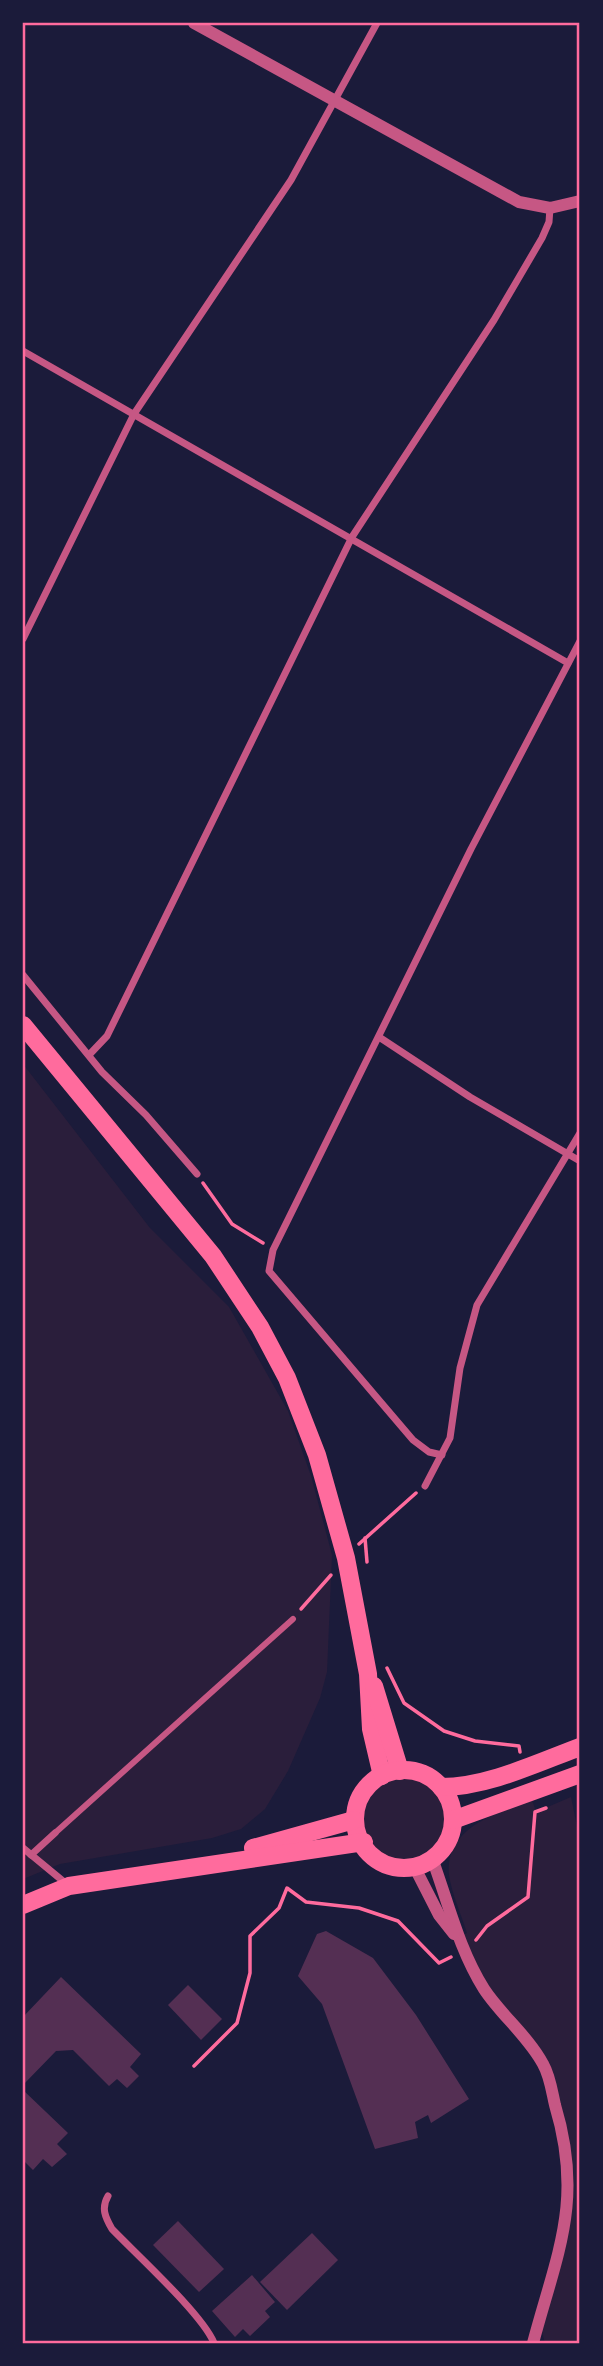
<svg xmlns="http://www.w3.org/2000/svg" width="603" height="2366" viewBox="0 0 603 2366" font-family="Cabin,sans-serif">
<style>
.green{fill:#2a1e3b}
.building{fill:#542f53}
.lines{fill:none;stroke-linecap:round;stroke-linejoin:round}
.path{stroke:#ff6b9d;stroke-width:3.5}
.pedestrian{stroke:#c65784;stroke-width:6}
.minor{stroke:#c65784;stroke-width:7}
.tertiary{stroke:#c65784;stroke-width:12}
.primary{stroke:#ff6b9d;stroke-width:18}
.neatline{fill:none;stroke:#ff6b9d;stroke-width:2.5}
</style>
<rect width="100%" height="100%" fill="#1b1b3a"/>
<g class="green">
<path d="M23,1064L150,1228L229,1307L288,1411L311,1476L332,1555L327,1672L320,1698L288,1771L265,1809L241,1829L212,1838L60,1864L23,1879Z"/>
<circle cx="404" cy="1819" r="49"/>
<path d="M571,1797L580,1841V2343H545L539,2321L559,2259L569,2166L544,2065L486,1991L457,1937L467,1933C461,1914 452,1894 449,1875C444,1827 499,1812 532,1800L536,1812Z"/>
</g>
<g class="building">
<path d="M326,1931L373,1958L416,2015L469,2099L431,2123L428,2115L415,2122L418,2138L375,2149L322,2004L298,1976L317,1934Z"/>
<path d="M61,1977L141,2054L130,2067L139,2076L127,2088L117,2079L109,2086L73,2050L56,2051L23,2085V2017Z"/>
<path d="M188,1985L222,2019L201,2040L168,2005Z"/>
<path d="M23,2090L68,2133L57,2144L67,2154L52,2167L43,2159L33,2170L23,2160Z"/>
<path d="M178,2221L224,2269L199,2292L153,2245Z"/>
<path d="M312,2233L338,2260L287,2310L260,2282Z"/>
<path d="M252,2275L275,2302L265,2311L270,2317L250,2336L243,2329L235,2337L212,2311Z"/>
</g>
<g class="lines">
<g class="path">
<path d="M203,1183L232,1224L263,1243"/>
<path d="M365,1538L367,1562"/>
<path d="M359,1544L416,1493"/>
<path d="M301,1609L331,1575"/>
<path d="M387,1668L404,1703L444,1731L475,1741L519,1746L520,1752"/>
<path d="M476,1940L487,1926L528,1897L535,1812L546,1808"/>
<path d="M194,2066L237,2023L250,1973V1936L279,1908L287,1888L306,1902L359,1908L398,1921L439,1963L451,1957"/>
</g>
<path class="pedestrian" d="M55,1833L293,1619"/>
<g class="minor">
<path d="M23,351L568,663"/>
<path d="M23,639L134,414L291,180L377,23"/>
<path d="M23,975L102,1072L146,1115L197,1174"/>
<path d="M379,1037L470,1097L580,1161"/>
<path d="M89,1055L107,1036L352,537L494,320L542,238L549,222L550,208"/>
<path d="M442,1455L429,1452L413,1440L269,1271L273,1250L471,849L580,641"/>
<path d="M425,1486L450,1438L460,1368L477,1305L580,1133"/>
<path d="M23,1848L69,1886"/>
<path d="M31,1855L55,1833"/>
<path d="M108,2196C101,2208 105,2217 112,2229C136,2254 203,2315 214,2343"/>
</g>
<g class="tertiary">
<path d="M194,23L519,202L550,208L580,201"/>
<path d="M433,1861C449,1905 459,1949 484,1989C501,2015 528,2036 543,2064C550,2076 552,2092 555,2105C584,2201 557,2253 533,2343"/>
<path d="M414,1866L439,1915L454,1934"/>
</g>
<g class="primary">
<path d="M23,1025L213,1256L260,1327L287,1378L317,1455L346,1558L368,1674L371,1729L382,1776"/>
<path d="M374,1686L400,1771"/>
<circle cx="404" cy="1819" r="49"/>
<path d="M441,1787C487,1787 537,1763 580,1747"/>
<path d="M453,1820L580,1774"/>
<path d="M253,1848L354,1820"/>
<path d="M23,1905L69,1886L364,1842"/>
</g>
</g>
<rect width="603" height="2366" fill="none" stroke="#1b1b3a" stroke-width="49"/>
<rect x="24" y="24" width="554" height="2318" class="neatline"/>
</svg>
